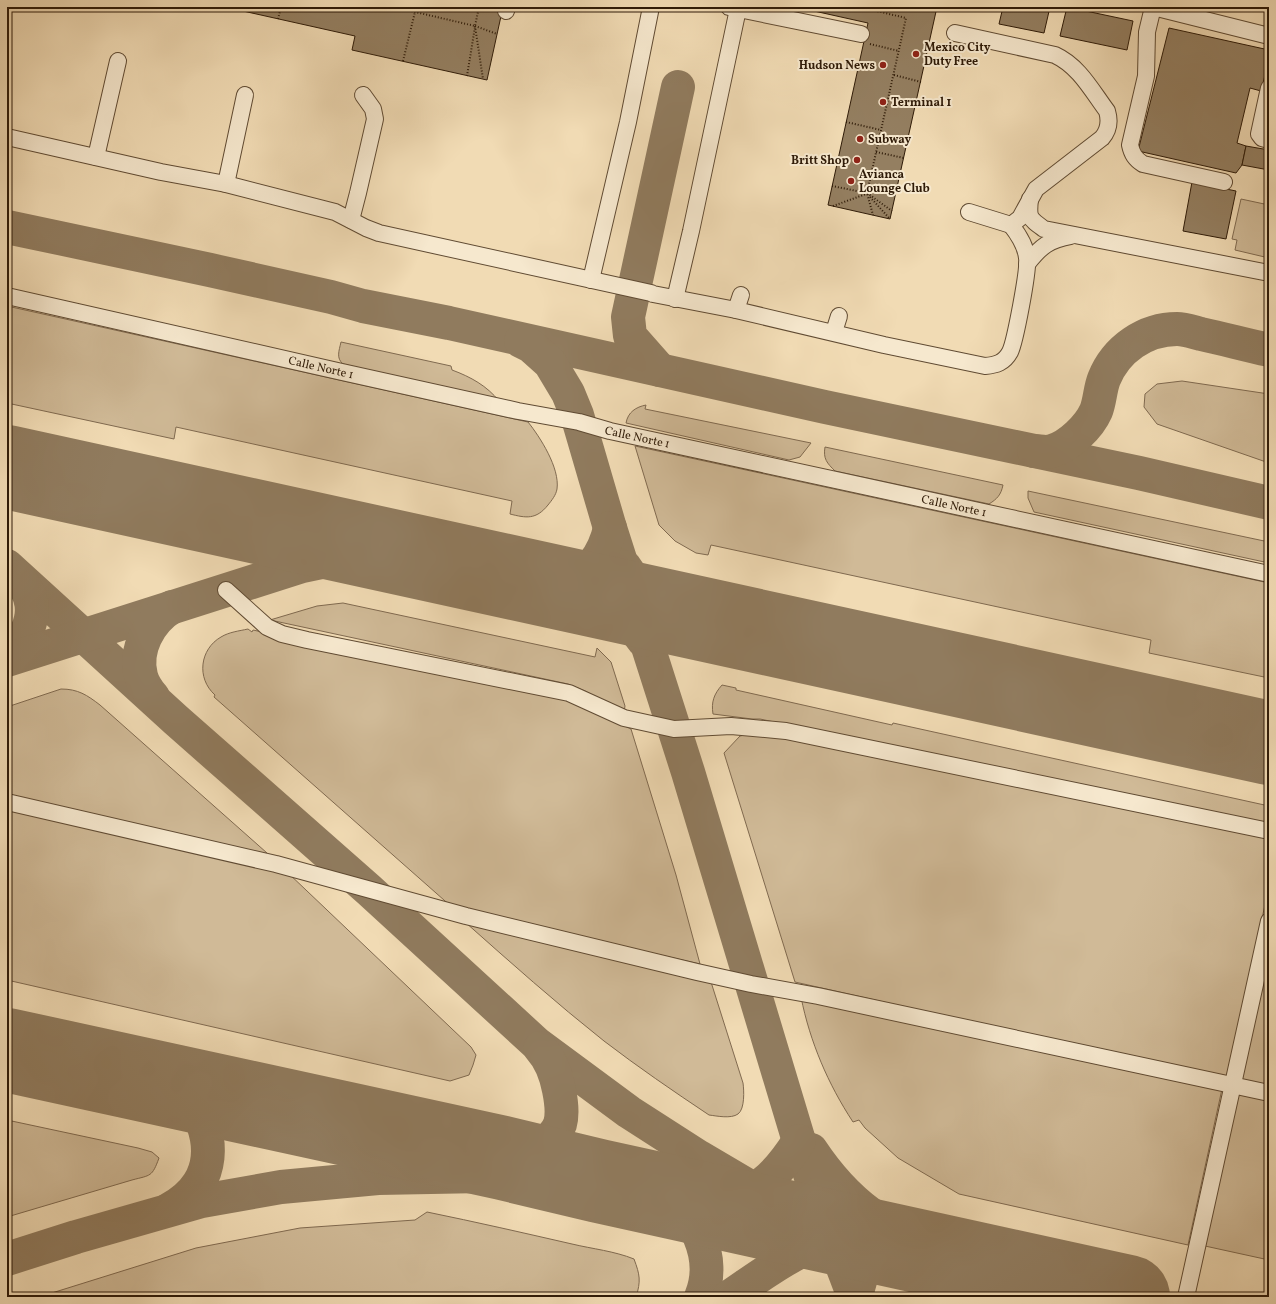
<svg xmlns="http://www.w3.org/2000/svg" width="1276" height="1304" viewBox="0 0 1276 1304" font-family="Vollkorn,serif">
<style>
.green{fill:#d0ba97;stroke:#806a50}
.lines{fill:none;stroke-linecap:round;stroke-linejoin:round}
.taxiway{stroke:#907b5e;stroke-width:34}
.runway{stroke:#907b5e;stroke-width:84}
.building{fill:#947f61;stroke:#2f1b08}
.minor-casing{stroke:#604b33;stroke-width:18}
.path{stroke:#2f1b08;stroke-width:2;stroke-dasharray:1 2;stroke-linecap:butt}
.minor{stroke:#f6e8ce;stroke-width:16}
.poi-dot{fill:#8f2418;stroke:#f6e8ce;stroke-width:1.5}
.labels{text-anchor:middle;stroke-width:4;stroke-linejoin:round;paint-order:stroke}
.poi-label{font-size:12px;font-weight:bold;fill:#2f1b08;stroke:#f6e8ce;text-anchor:start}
.street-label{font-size:12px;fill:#2f1b08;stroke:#f6e8ce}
</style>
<rect width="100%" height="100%" fill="#f1dbb4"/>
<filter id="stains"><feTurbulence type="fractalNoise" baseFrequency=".005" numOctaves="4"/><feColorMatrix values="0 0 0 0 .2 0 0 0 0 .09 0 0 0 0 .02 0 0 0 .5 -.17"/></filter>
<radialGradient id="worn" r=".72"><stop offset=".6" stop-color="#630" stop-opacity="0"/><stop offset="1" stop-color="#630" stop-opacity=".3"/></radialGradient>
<g class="green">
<path d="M1241,199L1269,205V258L1235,250L1237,240L1232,239Z"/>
<path d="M7,306L528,422C540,437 560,468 557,489C556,495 552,500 548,505C536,520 526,518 510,514L512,501L176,427L174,439L7,403Z"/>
<path d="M341,342L451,366L452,370C471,377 487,386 499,401L343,364C336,358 339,351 341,342Z"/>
<path d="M1182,381L1269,394V463L1157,424L1144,407L1145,394L1157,384Z"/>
<path d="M646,405L645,409L811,443L800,457L789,460L626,423C628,412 636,407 646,405Z"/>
<path d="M635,446L1269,583V678L1149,653L1151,640L711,545L708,555L696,553L675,541L659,525Z"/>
<path d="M825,447L1003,485C1001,495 997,499 989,504L835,471C827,463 823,459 825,447Z"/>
<path d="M1028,491L1269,542V563L1034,512L1028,498Z"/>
<path d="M343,603L595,657L597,648L611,662L625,706L624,712L585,691L568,684L270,620L317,606Z"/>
<path d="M248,629L252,632L253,630L572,700L631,729L676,875L700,964L453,908L214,697L215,695C196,678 200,649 221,637C229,632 239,631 248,629Z"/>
<path d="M722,685L736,688V690L892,725L893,723L1269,806V826L760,719H752L713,714C711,702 714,694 722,685Z"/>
<path d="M61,689C78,689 87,695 100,705L267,853L257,855L7,795V707Z"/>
<path d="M749,734L776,736L1269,837V887L1226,1079L795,982L724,753L740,736Z"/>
<path d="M7,806L286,871L471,1047L476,1055L473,1065L469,1075L450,1081L7,980Z"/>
<path d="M465,922L711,982L743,1083C744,1090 745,1109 738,1114C731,1119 717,1116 709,1115C673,1091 638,1067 604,1041C556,1003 510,962 465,922Z"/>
<path d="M1269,950V1087L1240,1080Z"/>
<path d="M801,997L1222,1089L1188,1245L959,1194L898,1158L865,1128L859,1120L853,1122C828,1084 810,1042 801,997Z"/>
<path d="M1238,1092L1269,1098V1260L1205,1246Z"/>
<path d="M7,1120L138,1148L152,1152L159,1158C152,1177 151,1175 132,1180L7,1217Z"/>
<path d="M427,1212C476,1222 524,1233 572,1244C593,1249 614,1251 634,1259C640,1275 641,1281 636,1297H39L196,1248L300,1228L415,1220Z"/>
</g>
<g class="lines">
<g class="taxiway">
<path d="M7,227L210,270L331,297L363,306L449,323L825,407L1139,473L1269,503"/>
<path d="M521,341L531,346L550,363L568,393L577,415L610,528L688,772L799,1141L829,1231L854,1297"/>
<path d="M660,370L630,336L628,317L678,87"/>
<path d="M1034,451C1039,451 1046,453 1052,451C1069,446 1089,427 1096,411C1100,401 1100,389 1104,379C1116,349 1145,329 1177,329C1185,329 1193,332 1201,334C1224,339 1246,345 1269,350"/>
<path d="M7,566L176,720L369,890L537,1044L629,1112L699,1157L755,1190L825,1219L866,1239"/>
<path d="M625,567C642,596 673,608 702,620"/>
<path d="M544,585C581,595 621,605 643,640"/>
<path d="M544,585C550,586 556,587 563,585C588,580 605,551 610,528"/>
<path d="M7,656C23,644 37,619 30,598C28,590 23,584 18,577"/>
<path d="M7,660L302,566L345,557L380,555L416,556"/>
<path d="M153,697C148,691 143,684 141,676C134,650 149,621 172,607"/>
<path d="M158,1084C163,1085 169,1086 173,1088C205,1106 218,1152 199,1183C192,1194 181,1203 170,1209"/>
<path d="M811,1150C827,1174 846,1196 869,1213C889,1228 910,1240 930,1254"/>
<path d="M503,1158C522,1154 552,1146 560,1124C563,1114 561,1100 559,1090C556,1074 551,1060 540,1048"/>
<path d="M659,1194C696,1210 717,1259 701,1297"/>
<path d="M711,1205C756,1195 774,1180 799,1141"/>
<path d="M7,1259L76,1237L202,1201L281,1187L378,1178L540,1175L599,1181"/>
<path d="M729,1297C765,1273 810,1236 855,1238"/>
<path d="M857,1297C859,1268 876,1252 904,1248"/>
</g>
<g class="runway">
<path d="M7,467L1269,743"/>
<path d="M7,1050L503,1158L599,1181L1128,1297"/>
</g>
</g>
<g class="building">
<path d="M225,7H503L487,80L352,50L355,36Z"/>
<path d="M796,7H937L890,219L828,205L868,23Z"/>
<path d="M1003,7H1050L1044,33L999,24Z"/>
<path d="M1067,7L1133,21L1127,50L1060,36Z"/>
<path d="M1169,28L1269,50L1268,63L1261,91L1250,88L1237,143L1246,146L1242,165L1236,173L1138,151Z"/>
<path d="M1246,146L1269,150V170L1242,165Z"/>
<path d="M1192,182L1236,191L1226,239L1183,231Z"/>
</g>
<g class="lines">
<g class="minor-casing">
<g id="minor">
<path d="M729,7L861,34"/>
<path d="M1153,7L1147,32L1146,76L1130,145C1132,154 1135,159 1143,164L1224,182"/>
<path d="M1153,7L1269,36"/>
<path d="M506,11L507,7"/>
<path d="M1269,88L1259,134L1262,138L1269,140"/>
<path d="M7,137L161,172L226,184L335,212L366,228L379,233L651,293L653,294L736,310L884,345L985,366C996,365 1004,363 1010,352C1015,342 1029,269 1027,258C1026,247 1018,234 1011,225L1020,218L1036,189L1102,138C1109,130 1110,121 1107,111C1092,91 1079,66 1055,55L955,33"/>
<path d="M96,157L118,61"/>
<path d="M226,184L245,95"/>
<path d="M1030,199C1028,218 1029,218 1044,229L1269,273"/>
<path d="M969,212L1011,225"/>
<path d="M351,220L358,193L375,119L373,109L363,95"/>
<path d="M1027,264C1041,246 1049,240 1071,236"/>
<path d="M591,280L628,122L651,7"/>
<path id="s1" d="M7,296L342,372L518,411L579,422L610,431L1269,574"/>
<path d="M675,299L691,231L738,9"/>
<path d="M736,310L741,295"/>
<path d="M834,332L839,316"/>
<path d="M226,590L267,627L282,634L307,640L569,693L624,718L674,729L731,726L786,731L1269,831"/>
<path d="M7,802L276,864L466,916L697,972L751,984L818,996L1269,1093"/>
<path d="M1186,1297L1269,921"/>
</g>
</g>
<g class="path">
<path d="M394,7L475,26L479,7"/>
<path d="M860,7L906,18L867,193L873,215"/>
<path d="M278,19L281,7"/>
<path d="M475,26L483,79"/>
<path d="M475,26L497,34"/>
<path d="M870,44L899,51"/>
<path d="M403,61L415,12"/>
<path d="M894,75L921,82"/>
<path d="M467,76L475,27"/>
<path d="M846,122L881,130"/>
<path d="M876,152L904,158"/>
<path d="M832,186L867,193L892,211"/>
<path d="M870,197L890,219"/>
<path d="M833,206L866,194"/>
</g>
<use href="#minor" class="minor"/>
</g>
<g class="poi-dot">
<circle cx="916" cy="54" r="4"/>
<circle cx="883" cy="65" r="4"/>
<circle cx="883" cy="102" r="4"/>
<circle cx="860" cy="139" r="4"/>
<circle cx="857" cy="160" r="4"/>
<circle cx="851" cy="181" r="4"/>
</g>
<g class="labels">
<g class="poi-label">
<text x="924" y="51">Mexico City<tspan x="924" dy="14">Duty Free</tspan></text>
<text x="875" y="69" text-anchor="end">Hudson News</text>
<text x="891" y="106">Terminal 1</text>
<text x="868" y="143">Subway</text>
<text x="849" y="164" text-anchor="end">Britt Shop</text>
<text x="859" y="178">Avianca<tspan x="859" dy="14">Lounge Club</tspan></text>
</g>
<g class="street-label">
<text dy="4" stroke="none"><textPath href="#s1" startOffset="322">Calle Norte 1</textPath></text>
<text dy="4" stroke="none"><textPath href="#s1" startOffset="646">Calle Norte 1</textPath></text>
<text dy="4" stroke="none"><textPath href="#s1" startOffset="970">Calle Norte 1</textPath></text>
</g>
</g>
<rect width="1276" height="1304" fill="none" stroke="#f1dbb4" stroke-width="24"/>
<rect x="8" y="8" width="1260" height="1288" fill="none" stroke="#2f1b08" stroke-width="2"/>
<rect x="12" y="12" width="1252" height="1280" fill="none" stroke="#2f1b08"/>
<rect width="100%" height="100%" filter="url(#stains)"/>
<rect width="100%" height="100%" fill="url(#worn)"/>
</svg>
